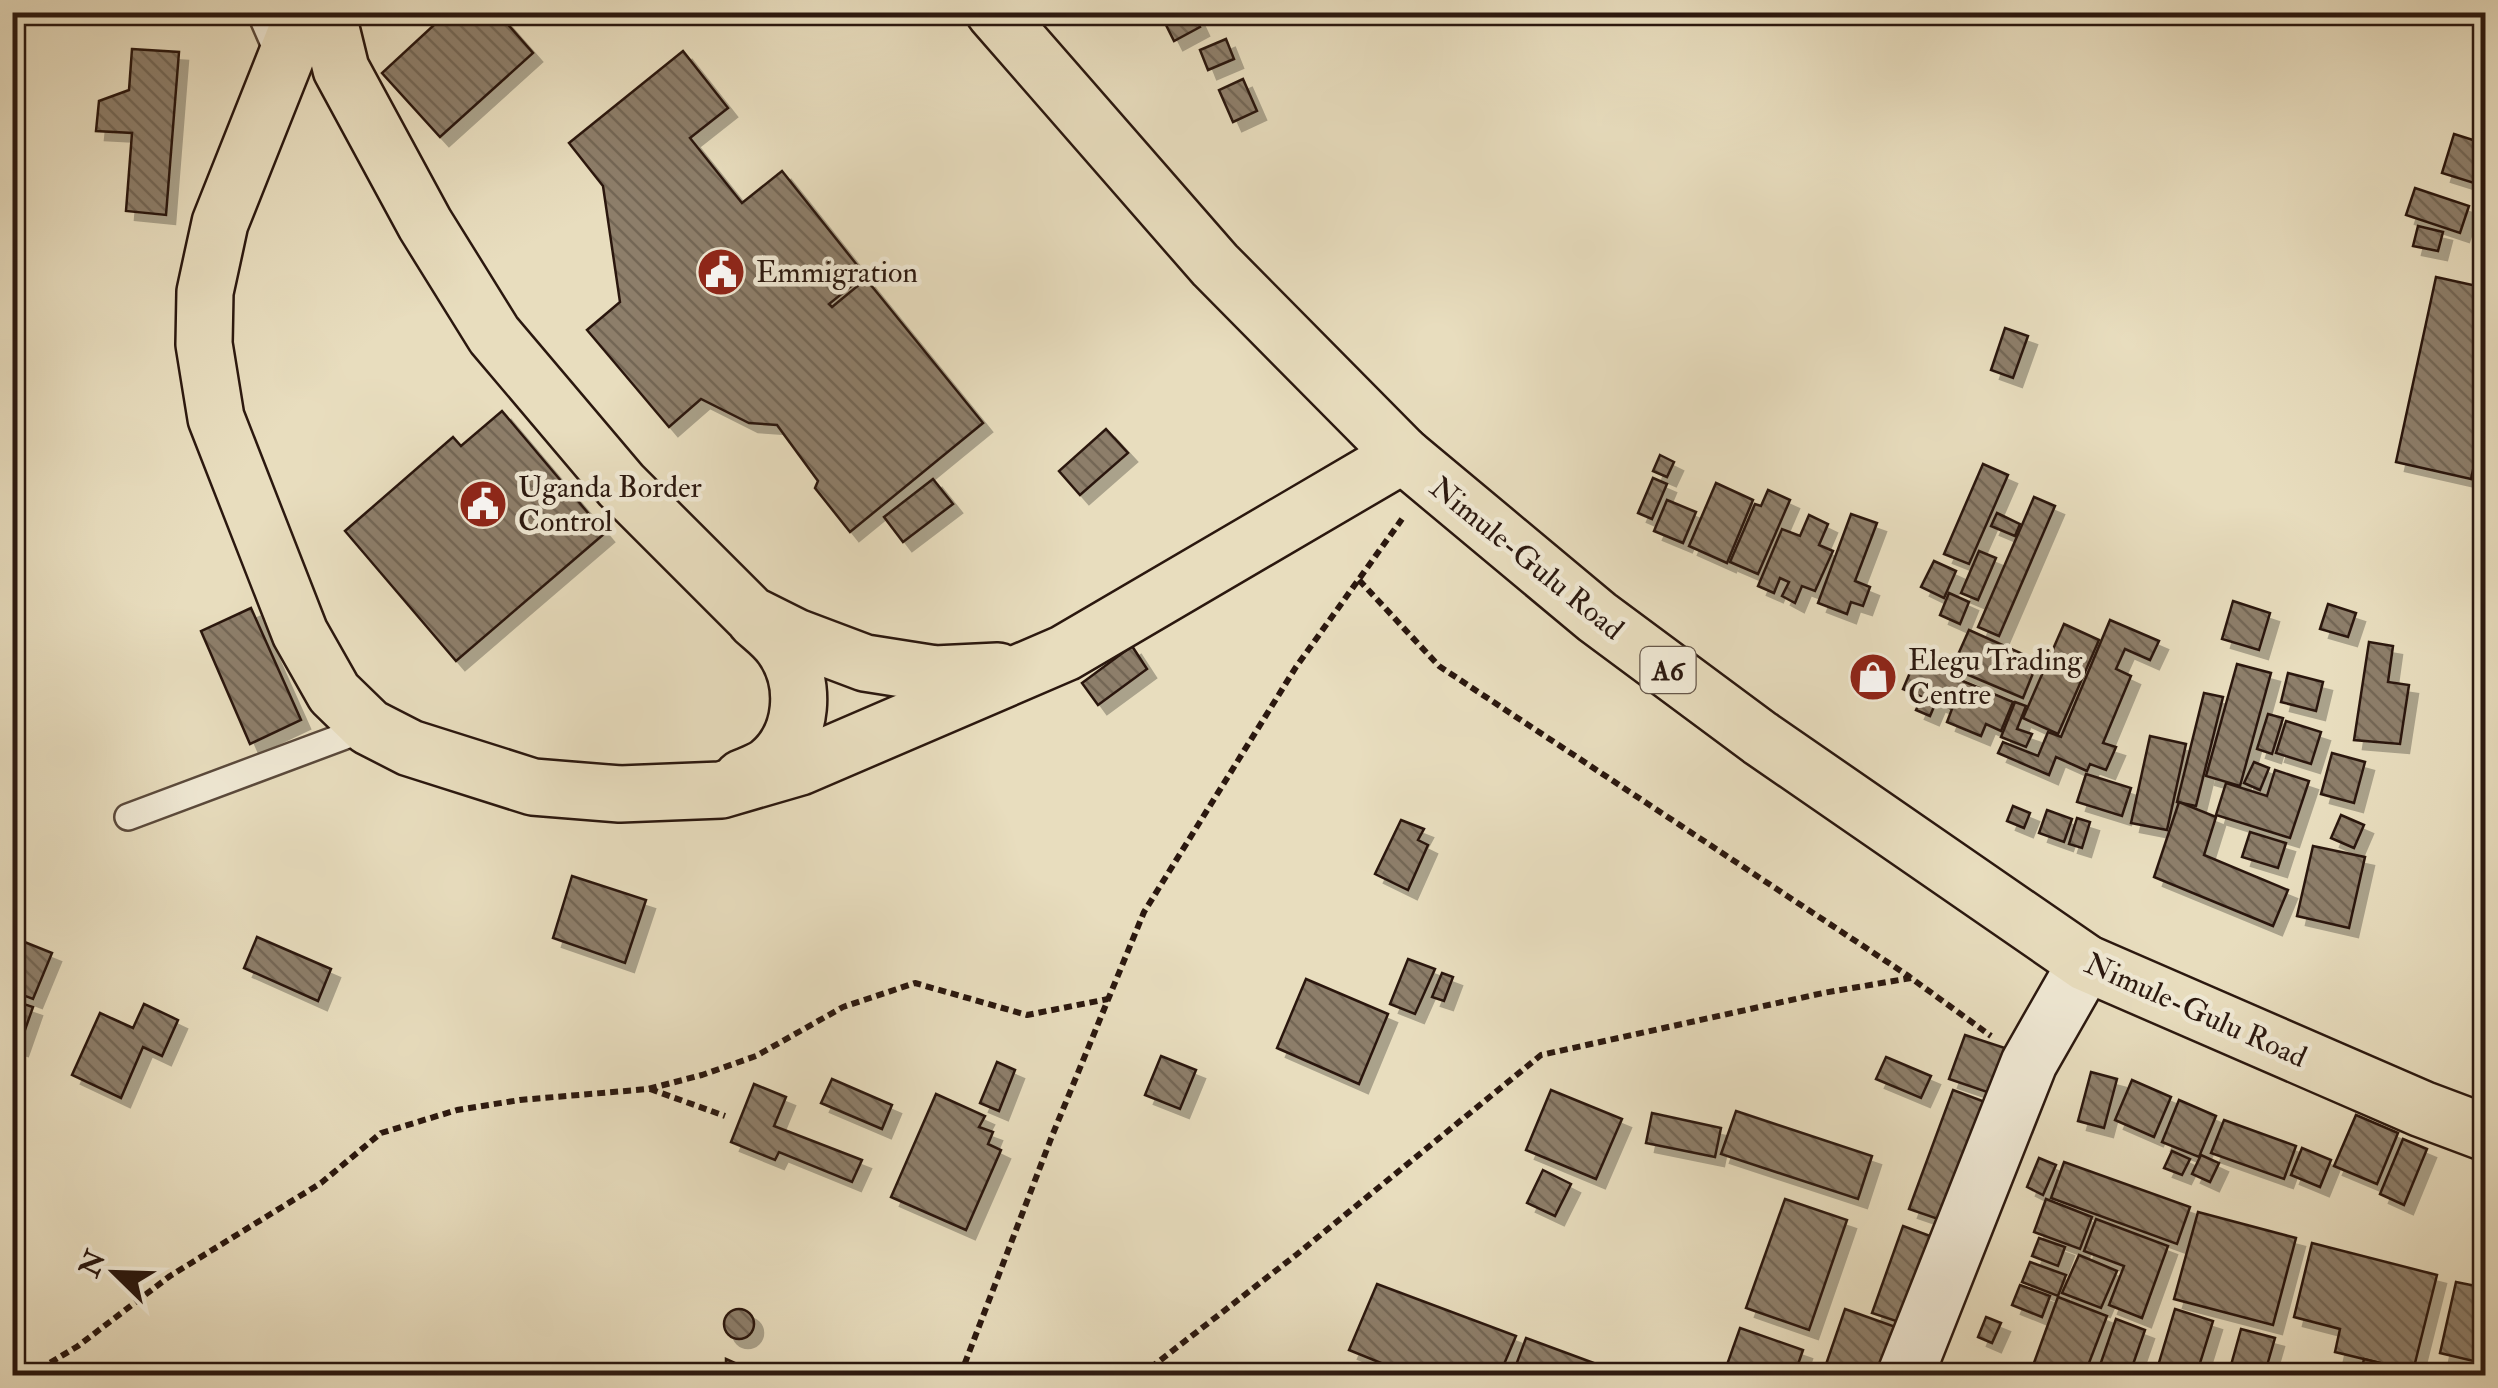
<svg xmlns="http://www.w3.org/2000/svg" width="2498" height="1388" viewBox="0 0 2498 1388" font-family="'IM FELL Double Pica',serif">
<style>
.building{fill:url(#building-back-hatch);stroke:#2b180f;stroke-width:2.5;filter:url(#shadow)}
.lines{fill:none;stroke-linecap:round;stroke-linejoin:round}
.lane-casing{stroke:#5a493b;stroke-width:30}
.secondary-casing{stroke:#2b180f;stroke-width:60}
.primary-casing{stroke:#2b180f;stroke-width:60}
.path{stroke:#2b180f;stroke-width:6;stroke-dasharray:8 5;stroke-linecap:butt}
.lane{stroke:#f0e9d5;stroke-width:25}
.secondary{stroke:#f0e9d5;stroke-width:55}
.primary{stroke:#e8ddbe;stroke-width:55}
.labels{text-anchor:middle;stroke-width:9;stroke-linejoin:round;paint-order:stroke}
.shield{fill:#f0e9d5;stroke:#66574a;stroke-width:2.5}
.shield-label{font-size:28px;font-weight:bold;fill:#2b180f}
.poi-label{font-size:30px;fill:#2b180f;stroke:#f0e9d5;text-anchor:start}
.street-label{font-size:30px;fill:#2b180f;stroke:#f0e9d5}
</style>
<defs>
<pattern id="building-back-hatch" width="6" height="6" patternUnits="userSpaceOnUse" patternTransform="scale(2.5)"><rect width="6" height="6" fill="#8d7e6a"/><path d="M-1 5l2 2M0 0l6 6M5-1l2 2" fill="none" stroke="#736656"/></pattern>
<filter id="shadow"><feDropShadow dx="9" dy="9" stdDeviation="0" flood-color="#0004"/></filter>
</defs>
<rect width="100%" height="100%" fill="#e8ddbe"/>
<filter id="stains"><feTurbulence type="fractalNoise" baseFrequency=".002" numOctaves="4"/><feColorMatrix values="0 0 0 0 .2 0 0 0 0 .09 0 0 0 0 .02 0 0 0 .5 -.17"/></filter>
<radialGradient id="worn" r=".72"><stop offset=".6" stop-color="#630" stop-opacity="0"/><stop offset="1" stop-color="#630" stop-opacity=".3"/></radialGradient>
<g class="building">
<path d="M448,12H497L533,53L440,137L382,73Z"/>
<path d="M1182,12H1193L1200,27L1174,41L1164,21Z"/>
<path d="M1226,39L1234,59L1208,70L1200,50Z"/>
<path d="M132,49L179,52L166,215L126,211L132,133L96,131L99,101L129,90Z"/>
<path d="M683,51L728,108L690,138L742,203L782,171L865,275L829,304L832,307L866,279L983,423L850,532L815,488L818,481L777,425L749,423L701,399L669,427L587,330L620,302L603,186L569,143Z"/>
<path d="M1243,79L1257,111L1233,122L1219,90Z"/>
<path d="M2454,134L2486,144L2474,183L2442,173Z"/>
<path d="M2415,188L2469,206L2460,233L2406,215Z"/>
<path d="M2418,226L2443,232L2438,251L2413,246Z"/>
<path d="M2436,277L2486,288V411L2471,479L2396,462Z"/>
<path d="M2005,328L2028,336L2013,378L1991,370Z"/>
<path d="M502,411L605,533L456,661L345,531L453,437L461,446Z"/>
<path d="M1106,429L1128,453L1080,495L1059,471Z"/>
<path d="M1660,455L1674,462L1667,477L1653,471Z"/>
<path d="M1983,464L2008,475L1969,564L1944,554Z"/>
<path d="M1653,478L1667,484L1652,519L1638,513Z"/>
<path d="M933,479L953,504L903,542L884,517Z"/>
<path d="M1716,483L1753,500L1727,563L1689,546Z"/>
<path d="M1768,490L1790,500L1758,574L1730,562L1755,504L1761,506Z"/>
<path d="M2034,497L2055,506L1999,636L1978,627Z"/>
<path d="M1667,500L1696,512L1683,543L1654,531Z"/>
<path d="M1997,513L2020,524L2015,536L1991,526Z"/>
<path d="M1851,514L1877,523L1855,581L1870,587L1863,606L1851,602L1847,614L1818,603Z"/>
<path d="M1809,515L1828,524L1819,545L1833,551L1815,591L1802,586L1795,603L1782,596L1789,582L1780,578L1774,593L1758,586L1782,529L1800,536Z"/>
<path d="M1979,551L1996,558L1978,600L1961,593Z"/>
<path d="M1934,561L1956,571L1944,598L1921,587Z"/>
<path d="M1949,593L1969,602L1960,624L1940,615Z"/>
<path d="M2233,601L2270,613L2259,650L2222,639Z"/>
<path d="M2328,604L2356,613L2348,637L2320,629Z"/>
<path d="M251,608L301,720L250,744L201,631Z"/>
<path d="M2110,620L2159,641L2150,660L2125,649L2116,669L2131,676L2103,743L2116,747L2106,770L2090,764L2087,771L2056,757L2049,775L1998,753L2003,742L2038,756L2048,732L2061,737Z"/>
<path d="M2064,624L2099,640L2058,734L2023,718Z"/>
<path d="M1969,630L2038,661L2023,698L1952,668Z"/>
<path d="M2369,642L2393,646L2388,682L2409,685L2400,744L2354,740Z"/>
<path d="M1132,646L1147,669L1098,705L1082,683Z"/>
<path d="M1915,661L2013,702L2001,731L1986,724L1981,736L1947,722L1952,709L1936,702L1930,716L1916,710L1922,697L1903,689Z"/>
<path d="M2237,664L2271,673L2240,786L2206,776Z"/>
<path d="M2288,673L2323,682L2316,711L2281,702Z"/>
<path d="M2204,693L2223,697L2196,806L2177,802Z"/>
<path d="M2015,702L2026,706L2017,729L2032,734L2026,747L2001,737Z"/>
<path d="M2268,714L2283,718L2272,754L2257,749Z"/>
<path d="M2286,721L2321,732L2311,764L2276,753Z"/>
<path d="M2150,736L2186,744L2167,830L2131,823Z"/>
<path d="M2332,753L2365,762L2354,803L2321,794Z"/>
<path d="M2254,762L2269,768L2260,790L2244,783Z"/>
<path d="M2275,770L2309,781L2290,838L2216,815L2226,783L2267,796Z"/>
<path d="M2086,774L2131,788L2122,816L2077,802Z"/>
<path d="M2179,802L2216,817L2204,855L2288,890L2273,926L2154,877Z"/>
<path d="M2013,806L2030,813L2024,828L2007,821Z"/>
<path d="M2047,810L2072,819L2064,842L2039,833Z"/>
<path d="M2341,815L2364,825L2354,848L2331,838Z"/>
<path d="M2077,818L2090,822L2082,848L2069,844Z"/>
<path d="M1401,820L1424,829L1418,840L1428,845L1408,890L1375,874Z"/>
<path d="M2250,832L2286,843L2278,868L2242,857Z"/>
<path d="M2313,846L2365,857L2349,928L2297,916Z"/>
<path d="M572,876L646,900L625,963L553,938Z"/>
<path d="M12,937L52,953L33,999L12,991V975L17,965L12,963Z"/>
<path d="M257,937L331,969L318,1001L244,968Z"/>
<path d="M1408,959L1435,969L1415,1014L1390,1004Z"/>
<path d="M1442,973L1453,977L1444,1001L1432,997Z"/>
<path d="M1306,979L1388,1014L1359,1084L1277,1048Z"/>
<path d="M12,1000L33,1007L19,1047L12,1045Z"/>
<path d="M144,1004L178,1020L162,1056L143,1047L121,1098L72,1075L100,1013L133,1028Z"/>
<path d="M1965,1035L2008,1049L1993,1094L1949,1079Z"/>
<path d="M1161,1056L1196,1070L1180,1109L1145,1095Z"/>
<path d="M1886,1057L1931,1076L1921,1098L1876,1079Z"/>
<path d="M997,1062L1015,1070L999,1111L980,1103Z"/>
<path d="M2091,1072L2117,1079L2104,1128L2078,1121Z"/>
<path d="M832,1079L892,1105L882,1129L821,1103Z"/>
<path d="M2132,1080L2171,1097L2154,1137L2115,1120Z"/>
<path d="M754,1084L786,1097L774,1126L862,1160L852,1182L779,1152L775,1160L731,1142Z"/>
<path d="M1551,1090L1622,1119L1596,1179L1526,1150Z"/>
<path d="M1953,1090L1985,1102L1941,1220L1909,1209Z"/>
<path d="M936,1094L985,1116L979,1127L993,1132L988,1144L1001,1150L966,1230L891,1197Z"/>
<path d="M2179,1100L2216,1116L2199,1157L2162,1142Z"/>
<path d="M1736,1111L1872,1156L1858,1199L1721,1154Z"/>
<path d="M1652,1113L1721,1128L1715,1157L1646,1143Z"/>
<path d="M2356,1115L2398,1133L2377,1184L2334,1166Z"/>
<path d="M2224,1120L2296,1146L2284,1179L2211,1153Z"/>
<path d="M2403,1139L2427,1149L2404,1205L2380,1194Z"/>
<path d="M2302,1148L2331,1160L2320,1187L2291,1175Z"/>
<path d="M2172,1151L2190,1159L2182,1175L2164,1168Z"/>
<path d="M2201,1155L2219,1163L2210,1182L2192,1174Z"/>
<path d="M2039,1158L2056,1165L2043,1195L2027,1187Z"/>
<path d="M2064,1162L2190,1207L2177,1244L2051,1198Z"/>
<path d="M1543,1170L1571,1184L1555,1216L1527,1203Z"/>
<path d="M1785,1199L1847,1220L1809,1330L1746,1308Z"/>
<path d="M2046,1199L2092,1217L2080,1249L2034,1232Z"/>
<path d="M2198,1212L2296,1238L2273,1325L2174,1299Z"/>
<path d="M2096,1219L2168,1246L2142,1318L2109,1305L2124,1266L2084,1251Z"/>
<path d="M1903,1226L1941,1240L1911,1326L1872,1313Z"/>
<path d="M2039,1238L2065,1247L2058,1266L2032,1256Z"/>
<path d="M2312,1243L2437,1275L2413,1371L2335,1352L2340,1329L2294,1317Z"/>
<path d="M2079,1255L2117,1271L2101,1308L2062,1293Z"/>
<path d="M2030,1262L2066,1275L2058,1296L2022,1282Z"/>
<path d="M2456,1282L2486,1288V1364L2440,1353Z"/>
<path d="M1377,1284L1516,1336L1499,1376H1413L1349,1350Z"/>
<path d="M2020,1285L2050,1296L2042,1317L2012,1305Z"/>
<path d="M2058,1297L2107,1316L2084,1376H2043L2031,1371Z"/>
<path d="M1845,1309L1904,1330L1889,1376H1822Z"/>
<path d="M2175,1309L2213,1321L2196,1376H2155Z"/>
<circle cx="739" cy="1324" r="15"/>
<path d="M1986,1317L2001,1323L1992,1343L1978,1337Z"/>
<path d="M2116,1319L2145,1330L2129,1376H2111L2098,1371Z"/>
<path d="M1740,1328L1803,1350L1794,1376H1723Z"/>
<path d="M2241,1329L2275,1338L2264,1376H2228Z"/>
<path d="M1526,1338L1629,1376H1512Z"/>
<path d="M726,1359L764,1376H726Z"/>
<path d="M2364,1359L2423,1374V1376H2360Z"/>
</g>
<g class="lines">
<g class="lane-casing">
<g id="lane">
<path d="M260,12L281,60"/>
<path d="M128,817L369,727"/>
</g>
</g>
<g class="secondary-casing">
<path id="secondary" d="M1905,1376L2029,1063L2086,963"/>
</g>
<g class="primary-casing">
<g id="primary">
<path d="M304,12L220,223L205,292L204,344L216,418L300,633L334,693L369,727L410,748L533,787L620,794L721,790L800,767L1065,653L1403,455"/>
<path d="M327,12L341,69L425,224L494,335L621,485L750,614L796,637L865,663L935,674L998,671"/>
<path d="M994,12L1215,265L1403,455L1597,617L1760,738L2086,963L2422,1109L2486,1133"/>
<path d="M742,778C751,774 763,770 770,764C804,736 807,682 783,648C776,637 765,629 755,620"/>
</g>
</g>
<g class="path">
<path d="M1359,580L1439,666L1910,977"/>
<path d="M650,1089L725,1116"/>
<path d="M28,1376L78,1346L170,1276L321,1183L381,1133L457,1110L520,1100L648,1089L702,1075L756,1056L843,1007L915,983L1027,1015L1108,999"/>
<path d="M960,1376L1052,1136L1144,912L1296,667L1402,519"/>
<path d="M1140,1376L1296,1255L1541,1055L1823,993L1911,978L1991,1036"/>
</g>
<use href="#lane" class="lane"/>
<use href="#secondary" class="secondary"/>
<use href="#primary" class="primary"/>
</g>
<defs>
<g id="civic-disc" transform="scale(2.5)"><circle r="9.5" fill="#8f2418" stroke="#f0e9d5"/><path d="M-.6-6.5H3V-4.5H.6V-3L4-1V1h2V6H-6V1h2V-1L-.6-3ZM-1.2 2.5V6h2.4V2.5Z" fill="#fff"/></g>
<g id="shop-disc" transform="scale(2.5)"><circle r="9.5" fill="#8f2418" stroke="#f0e9d5"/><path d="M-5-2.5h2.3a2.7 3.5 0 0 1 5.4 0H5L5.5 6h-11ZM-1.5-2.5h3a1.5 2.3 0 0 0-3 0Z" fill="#fff"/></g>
</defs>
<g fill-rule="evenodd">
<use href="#civic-disc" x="721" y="272"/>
<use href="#civic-disc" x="483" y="504"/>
<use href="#shop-disc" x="1873" y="677"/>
</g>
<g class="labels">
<rect class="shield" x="1640.5" y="647" width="55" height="46" rx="8"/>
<g class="shield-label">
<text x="1668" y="680">A6</text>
</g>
<g class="poi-label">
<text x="756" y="282">Emmigration</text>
<text x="518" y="497">Uganda Border<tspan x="518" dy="34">Control</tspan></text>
<text x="1908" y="670">Elegu Trading<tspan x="1908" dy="34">Centre</tspan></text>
</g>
<g class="street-label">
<text transform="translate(1527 558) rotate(39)" y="10">Nimule-Gulu Road</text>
<text transform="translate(2196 1010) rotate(24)" y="10">Nimule-Gulu Road</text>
</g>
</g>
<rect width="2498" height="1388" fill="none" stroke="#e8ddbe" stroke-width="50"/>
<rect x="15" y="15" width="2468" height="1358" fill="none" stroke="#2b180f" stroke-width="5"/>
<rect x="25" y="25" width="2448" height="1338" fill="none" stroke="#2b180f" stroke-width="2.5"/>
<g transform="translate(115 1273) rotate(293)" stroke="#f0e9d5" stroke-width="8" paint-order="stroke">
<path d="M0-8L18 38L0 25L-18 38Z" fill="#2b180f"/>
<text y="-15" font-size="28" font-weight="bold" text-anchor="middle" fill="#2b180f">N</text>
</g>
<rect width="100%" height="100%" filter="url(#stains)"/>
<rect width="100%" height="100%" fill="url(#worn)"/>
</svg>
